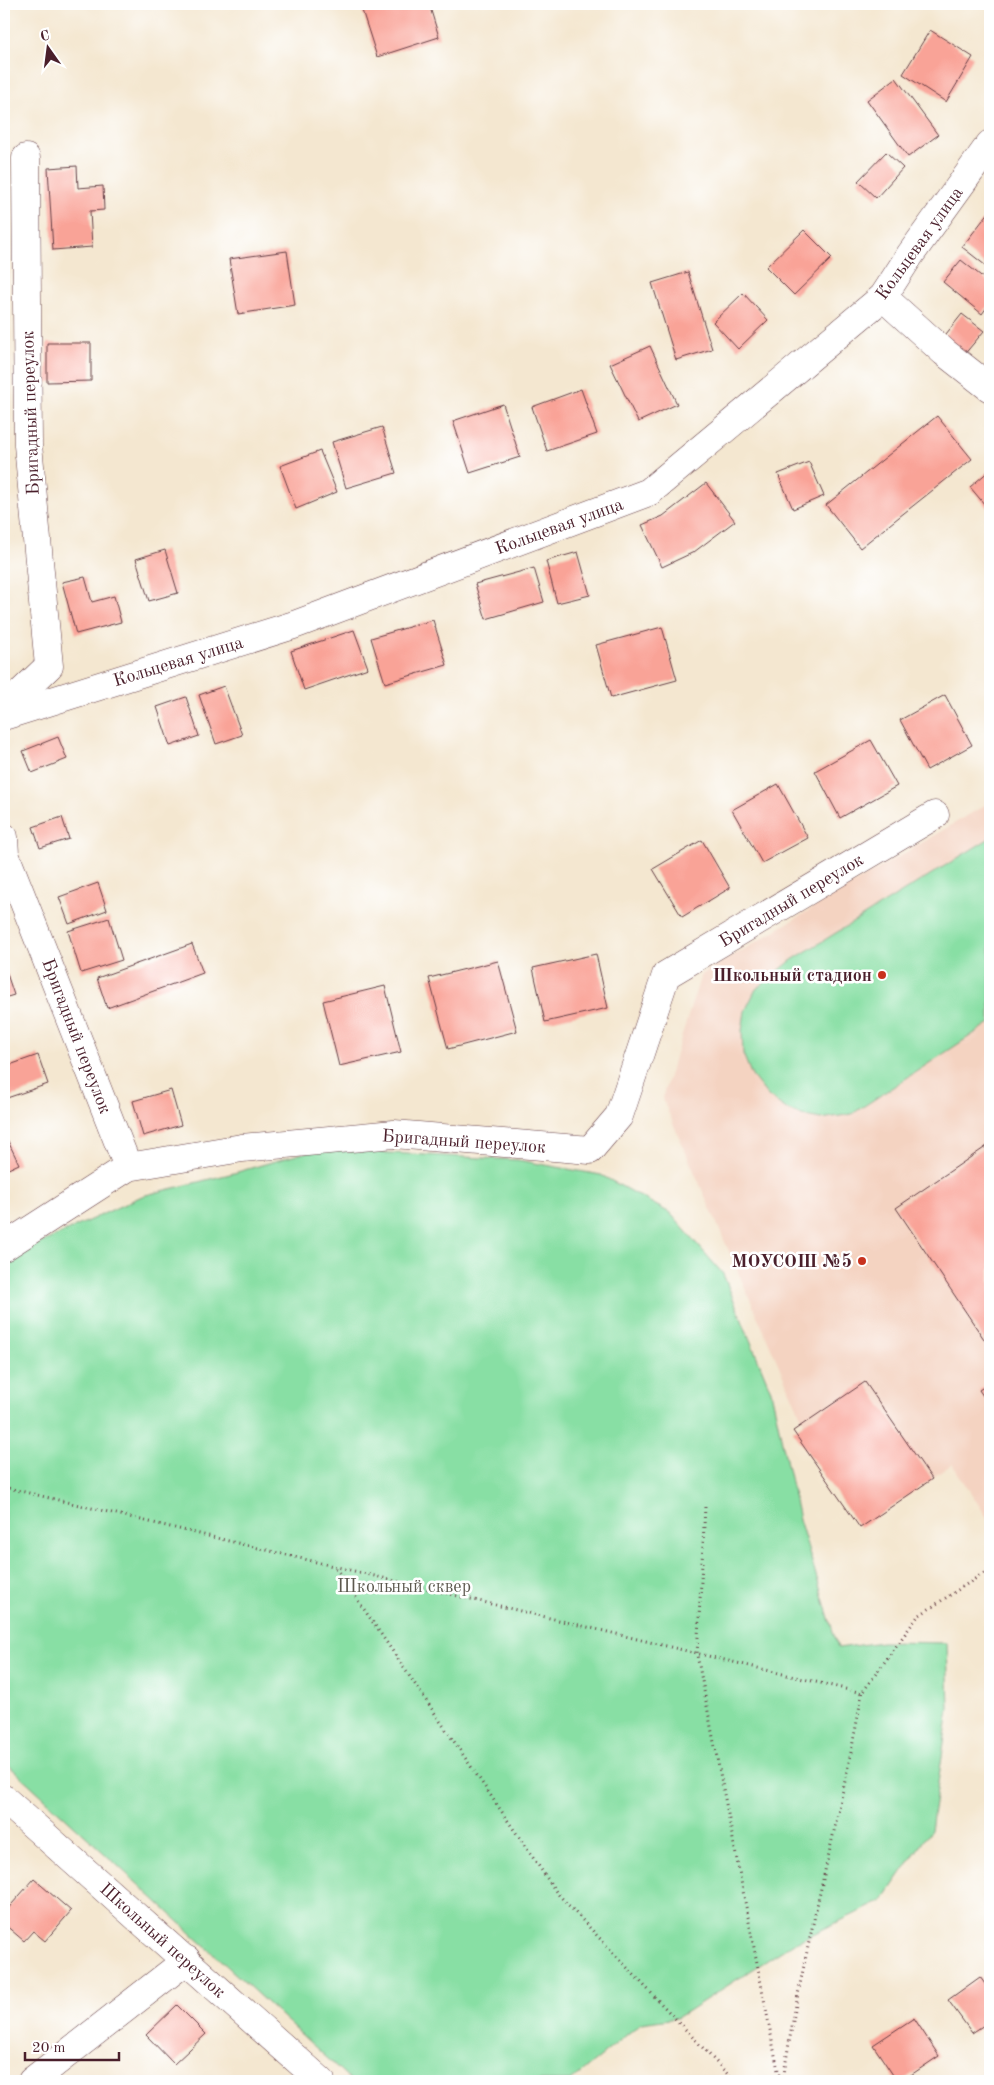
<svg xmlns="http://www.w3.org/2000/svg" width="994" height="2085" viewBox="0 0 994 2085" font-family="'Old Standard TT',serif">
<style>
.built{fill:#f4d3c1}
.green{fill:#88dfa4;stroke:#697f68}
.building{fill:#f9a397}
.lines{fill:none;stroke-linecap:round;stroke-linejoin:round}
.street-casing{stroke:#643d44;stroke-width:29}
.path{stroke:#643d44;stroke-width:3;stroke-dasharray:1 4;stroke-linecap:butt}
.street{stroke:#fff;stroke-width:28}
.poi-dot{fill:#c8321e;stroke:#fff;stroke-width:2}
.labels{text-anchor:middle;stroke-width:5;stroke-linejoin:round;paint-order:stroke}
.street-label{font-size:18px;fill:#4a1f2b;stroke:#fff}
.poi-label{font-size:18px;font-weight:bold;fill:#4a1f2b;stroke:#fff;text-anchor:end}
.park-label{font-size:18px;fill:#5d594f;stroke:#fff}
</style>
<rect width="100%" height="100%" fill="#fff"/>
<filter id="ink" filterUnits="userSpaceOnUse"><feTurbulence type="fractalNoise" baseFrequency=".02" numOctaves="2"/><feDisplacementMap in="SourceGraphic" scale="10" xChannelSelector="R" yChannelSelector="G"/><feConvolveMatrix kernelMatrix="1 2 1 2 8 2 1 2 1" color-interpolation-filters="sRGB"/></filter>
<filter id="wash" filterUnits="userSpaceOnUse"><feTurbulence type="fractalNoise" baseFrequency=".0096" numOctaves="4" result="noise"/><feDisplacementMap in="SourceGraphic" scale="20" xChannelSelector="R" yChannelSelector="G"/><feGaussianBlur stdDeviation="1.12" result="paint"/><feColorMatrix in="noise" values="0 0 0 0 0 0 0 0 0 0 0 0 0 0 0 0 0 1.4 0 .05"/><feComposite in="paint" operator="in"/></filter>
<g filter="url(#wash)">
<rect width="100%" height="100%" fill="#f4e7d0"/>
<path class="built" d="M990,802V1522L952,1464L860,1528L793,1431L804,1423L662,1098L701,975Z"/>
<g class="green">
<path d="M990,838V1023L852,1114L821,1119L805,1116L788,1110L768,1096L752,1076L743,1054L742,1031L745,1011L756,989L792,960Z"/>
<path d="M317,1149L518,1160L601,1175L670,1213L723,1274L771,1391L799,1519L838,1648L882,1642L947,1643L949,1709L931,1830L882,1901L794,1943L677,2018L641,2023L571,2081H352L4,1761V1260L142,1196L234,1173Z"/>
</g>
<g id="blocks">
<g class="building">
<path d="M360,4H429L439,37L377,57Z"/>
<path d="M930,30L973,57L946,102L903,74Z"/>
<path d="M896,78L938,135L908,157L867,100Z"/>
<path d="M886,152L903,168L876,198L858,181Z"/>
<path d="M77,166L78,188L103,186L104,210L90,211L92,247L53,250L48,168Z"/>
<path d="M990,211V269L962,247Z"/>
<path d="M804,230L832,258L794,295L766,267Z"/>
<path d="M287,251L295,305L238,314L229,259Z"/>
<path d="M961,260L990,283V303L982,314L943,282Z"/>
<path d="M688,272L712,349L676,360L652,283Z"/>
<path d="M743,293L768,320L738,349L713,322Z"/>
<path d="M962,314L984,331L963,356L942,339Z"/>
<path d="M47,343H91V381L47,382Z"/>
<path d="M650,346L677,404L638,422L610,364Z"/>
<path d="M581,389L597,434L547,451L532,407Z"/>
<path d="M503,404L520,457L470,473L453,421Z"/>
<path d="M937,416L972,459L860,548L826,505Z"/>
<path d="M382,427L396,473L346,488L332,442Z"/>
<path d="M320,451L337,492L296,509L280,466Z"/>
<path d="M809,462L824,496L793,509L778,474Z"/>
<path d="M990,470V511L970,487Z"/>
<path d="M706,483L735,521L694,552L662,567L642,525L663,516Z"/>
<path d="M165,550L178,593L149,601L136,559Z"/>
<path d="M578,552L590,595L557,603L546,561Z"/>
<path d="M534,568L544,602L486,619L475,584Z"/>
<path d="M85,577L92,602L114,596L121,622L76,634L62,582Z"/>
<path d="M433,620L447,665L385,683L371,638Z"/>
<path d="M662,627L677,680L611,698L596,645Z"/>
<path d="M354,630L368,668L304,690L291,651Z"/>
<path d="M224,686L242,735L216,744L199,695Z"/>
<path d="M945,695L972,745L927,770L900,720Z"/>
<path d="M186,697L199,736L170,746L157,707Z"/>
<path d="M58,737L67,759L32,773L23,751Z"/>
<path d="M871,740L897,786L840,818L815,771Z"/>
<path d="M778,784L808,838L762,863L732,810Z"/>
<path d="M62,817L69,839L40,848L33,827Z"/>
<path d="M702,840L730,888L682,917L653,869Z"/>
<path d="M98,883L107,910L69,924L59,897Z"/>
<path d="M109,918L122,960L81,973L68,931Z"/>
<path d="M192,944L203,973L107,1008L97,978Z"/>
<path d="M596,954L608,1008L545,1022L533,968Z"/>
<path d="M498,961L517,1031L448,1049L429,978Z"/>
<path d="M4,965L14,995L4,998Z"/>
<path d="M385,986L401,1052L339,1066L323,1001Z"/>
<path d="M38,1055L48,1084L4,1099V1067Z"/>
<path d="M171,1090L181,1125L143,1136L133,1101Z"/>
<path d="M4,1133L19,1164L4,1171Z"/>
<path d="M990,1144V1348L896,1208Z"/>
<path d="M865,1382L932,1479L860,1528L793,1431Z"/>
<path d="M990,1383V1406L979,1390Z"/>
<path d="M34,1879L71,1911L45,1941L33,1931L24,1941L4,1924V1913Z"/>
<path d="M980,1977L990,1991V2021L972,2033L948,2000Z"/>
<path d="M177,2005L206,2034L174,2064L146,2035Z"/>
<path d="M914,2018L939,2056L902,2081H897L873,2045Z"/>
</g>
</g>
</g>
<g filter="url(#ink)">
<use href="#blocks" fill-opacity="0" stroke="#643d44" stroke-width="1"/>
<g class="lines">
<g class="street-casing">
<g id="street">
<path d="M883,297L944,352L990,388"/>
<path d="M4,709L49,666L28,445L26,158"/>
<path d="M4,716L294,625L649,492L883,297L910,255L990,144"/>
<path d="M4,837L5,854L128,1167L242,1148L394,1134L590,1150L619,1116L666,975L935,815"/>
<path d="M4,1247L128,1167"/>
<path d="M4,1799L321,2081"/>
<path d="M32,2081L187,1960"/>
</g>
</g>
<g class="path">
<path d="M4,1487L862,1693L918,1616L990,1569"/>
<path d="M705,1507L697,1655L780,2081"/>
<path d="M336,1568L557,1893L734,2081"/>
<path d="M783,2081C802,1950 840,1823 862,1693"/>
</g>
<use href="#street" class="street"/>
</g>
</g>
<g class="poi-dot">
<circle cx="882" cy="975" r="5"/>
<circle cx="862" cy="1261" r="5"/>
</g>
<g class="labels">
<g class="street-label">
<text transform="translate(919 243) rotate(-54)" y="6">Кольцевая улица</text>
<text transform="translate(30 413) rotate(-92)" y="6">Бригадный переулок</text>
<text transform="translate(559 526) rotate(-20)" y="6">Кольцевая улица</text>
<text transform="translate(178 661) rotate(-17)" y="6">Кольцевая улица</text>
<text transform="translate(791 900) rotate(-31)" y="6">Бригадный переулок</text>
<text transform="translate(77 1036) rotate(69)" y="6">Бригадный переулок</text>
<text transform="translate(464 1141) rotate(4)" y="6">Бригадный переулок</text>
<text transform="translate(163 1940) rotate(42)" y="6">Школьный переулок</text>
</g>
<g class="poi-label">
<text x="872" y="981">Школьный стадион</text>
<text x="852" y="1267">МОУСОШ №5</text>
</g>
<g class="park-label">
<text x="404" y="1592">Школьный сквер</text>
</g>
</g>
<rect width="994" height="2085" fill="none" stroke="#fff" stroke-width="20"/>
<g transform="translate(48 48) rotate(346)" stroke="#ffffff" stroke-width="4" paint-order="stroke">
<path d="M0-4L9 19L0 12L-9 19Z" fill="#4a1f2b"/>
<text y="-8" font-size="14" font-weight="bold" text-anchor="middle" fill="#4a1f2b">С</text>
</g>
<path d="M25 2052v8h94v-8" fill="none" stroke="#4a1f2b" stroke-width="2.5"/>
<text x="32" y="2052" font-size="15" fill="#4a1f2b" stroke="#ffffff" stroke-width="4" paint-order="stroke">20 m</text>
</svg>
